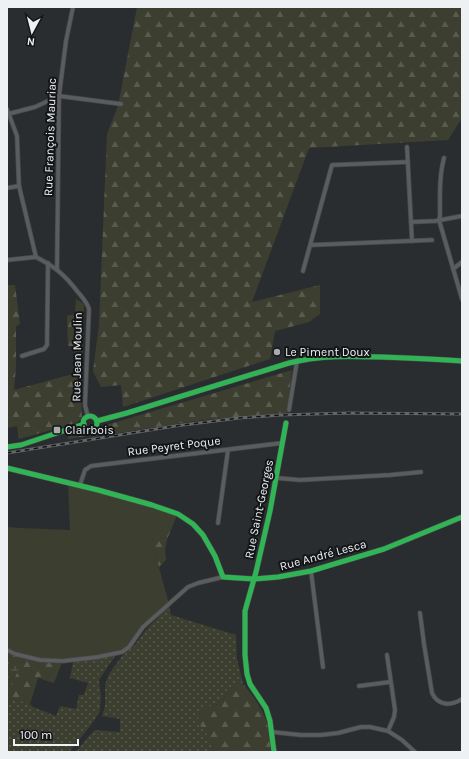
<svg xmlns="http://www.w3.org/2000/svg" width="469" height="759" viewBox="0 0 469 759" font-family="Karla,sans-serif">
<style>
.grass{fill:url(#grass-dots)}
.forest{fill:url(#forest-firs)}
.wetland{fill:url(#wetland-marsh)}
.green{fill:#3c3f2f}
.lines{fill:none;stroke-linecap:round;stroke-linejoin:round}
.stream{stroke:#081e2f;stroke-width:1.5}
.street-casing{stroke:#484a4b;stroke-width:5}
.fast-casing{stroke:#484a4b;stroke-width:6}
.street{stroke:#5a5c5e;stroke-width:3.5}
.fast{stroke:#30b455;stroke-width:5}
.rail-casing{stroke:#636566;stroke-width:3}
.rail{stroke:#131517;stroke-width:1.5;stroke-dasharray:4.5;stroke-linecap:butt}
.poi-dot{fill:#a9acaf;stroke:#131517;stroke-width:1.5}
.labels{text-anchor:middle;stroke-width:4;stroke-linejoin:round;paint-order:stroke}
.street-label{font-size:12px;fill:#eef1f4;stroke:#131517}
.poi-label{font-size:12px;fill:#eef1f4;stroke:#131517;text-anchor:start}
</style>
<defs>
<pattern id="grass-dots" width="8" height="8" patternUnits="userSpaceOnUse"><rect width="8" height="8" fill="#3c3f2f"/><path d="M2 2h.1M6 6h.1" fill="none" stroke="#585b4e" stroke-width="1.8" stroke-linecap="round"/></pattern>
<pattern id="forest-firs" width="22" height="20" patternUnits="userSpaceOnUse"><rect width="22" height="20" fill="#3c3f2f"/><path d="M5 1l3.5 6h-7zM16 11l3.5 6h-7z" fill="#585b4e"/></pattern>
<pattern id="wetland-marsh" width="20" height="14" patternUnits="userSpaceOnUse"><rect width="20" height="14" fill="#3c3f2f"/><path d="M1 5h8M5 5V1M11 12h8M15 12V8" fill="none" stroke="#585b4e"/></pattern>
</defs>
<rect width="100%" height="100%" fill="#2a2d2f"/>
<g class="grass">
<path d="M169,606L171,615L236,635L237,659L243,684L228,689C223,703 221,704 206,707L198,723C204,731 215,741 213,752H76L88,737L95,730L120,732V719L102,716L105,706V685L109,674L122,656L134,646L146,630Z"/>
<path d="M116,655L108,666L99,680L101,697L100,711L91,725L69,752H7V699L28,702L33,707L56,716L60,706L76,709L79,695H84L88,683L70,678L73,662Z"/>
</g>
<g class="forest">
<path d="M137,7H462V118L448,140L309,148L252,302L320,285V314L309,322L275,331L270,359L123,407L121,385L101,387L93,371L99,325L107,134L118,106Z"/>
<path d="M7,285H15L20,324L16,326V366L14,390L73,374L75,346H68L67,316L75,314L76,299L84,304L81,396L82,418L76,423L19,439L17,426L7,428Z"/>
<path d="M292,370L287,413L202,420L92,437L87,436L68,439V434L80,431L85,434L95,433L103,426Z"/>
<path d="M133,510L177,515L168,537L165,549L166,560L159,567L155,553V543Z"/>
<path d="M7,653C24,659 43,663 62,662L54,683L38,678L30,704L28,702L7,699Z"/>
<path d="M243,684C255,698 265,712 269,730C271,737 270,745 270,752H213C215,741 204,731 198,723V712L206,707L216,705L224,699L228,689Z"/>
</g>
<path class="wetland" d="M7,661L19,668L12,685L7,689Z"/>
<path class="green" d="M68,483L177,515L151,537L155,543V553L169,604L143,627L129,647L122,652L63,661L40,660L7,650V527L20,528L70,530Z"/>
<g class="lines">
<path class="stream" d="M7,361V363"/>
<g class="street-casing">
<g id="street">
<path d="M7,109L17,136L19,186L36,257C55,267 64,274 77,291C82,297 87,302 89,309L85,405L88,417"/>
<path d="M8,114L35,107L59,96L121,104"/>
<path d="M407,147L411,222"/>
<path d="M444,158C439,177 440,196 440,216L439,220L462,299"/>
<path d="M7,188L19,186"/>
<path d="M412,241L411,222L435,221L462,216"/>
<path d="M311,245L432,240"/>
<path d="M7,260L36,257"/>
<path d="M57,269L59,96L66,41L73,7"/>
<path d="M453,269L462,262"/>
<path d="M303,271L332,165L408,162"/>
<path d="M22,356L44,349L47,345L48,263"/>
<path d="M289,410L297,361"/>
<path d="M277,478L300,480L390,475L421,472"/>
<path d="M80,485L85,470L91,466L282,443"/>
<path d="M218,523L228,450"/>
<path d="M311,571L323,667"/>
<path d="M420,613L424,644L432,693C438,706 451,706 462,699"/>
<path d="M7,650L15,654L40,660L63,661L98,657L122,652L129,647L143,627L188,587L198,583L223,577"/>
<path d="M387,655L395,710L394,717L388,731"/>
<path d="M359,686L390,682"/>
<path d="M272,732L301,735H321L338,733L361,727H370L388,731L402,740L415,752"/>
</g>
</g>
<g class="fast-casing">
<g id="fast">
<circle cx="90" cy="423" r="7"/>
<path d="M97,421L127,413L289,363C320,355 350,356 381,357C408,358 435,359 462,361"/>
<path d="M7,447L21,445L84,424"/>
<path d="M7,468L98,490L152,505L178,514L193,524L203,535L215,556L223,577L254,579L278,577L311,571L384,549L462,517"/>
<path d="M274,752L270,721L266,708L250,684L247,674L245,655V611L256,572L270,511L286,423"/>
</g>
</g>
<use href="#street" class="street"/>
<use href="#fast" class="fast"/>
<g class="rail-casing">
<path id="rail" d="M7,453L175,426L239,418L281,415L349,413L462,414"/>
</g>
<use href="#rail" class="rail"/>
</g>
<g class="poi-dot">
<circle cx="277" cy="352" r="4"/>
<rect x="53" y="426" width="8" height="8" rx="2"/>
</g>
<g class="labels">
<g class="street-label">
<text transform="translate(50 137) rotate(-88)" y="4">Rue François Mauriac</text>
<text transform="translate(77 357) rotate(-89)" y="4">Rue Jean Moulin</text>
<text transform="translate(174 446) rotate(-7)" y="4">Rue Peyret Poque</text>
<text transform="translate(259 509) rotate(-78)" y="4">Rue Saint-Georges</text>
<text transform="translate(323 555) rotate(-15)" y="4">Rue André Lesca</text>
</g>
<g class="poi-label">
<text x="285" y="356">Le Piment Doux</text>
<text x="65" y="434">Clairbois</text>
</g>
</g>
<rect width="469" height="759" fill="none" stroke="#eef1f4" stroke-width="16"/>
<g transform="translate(32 32) rotate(187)" stroke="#131517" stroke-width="3" paint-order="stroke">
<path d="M0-3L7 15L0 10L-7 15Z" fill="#eef1f4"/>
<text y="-6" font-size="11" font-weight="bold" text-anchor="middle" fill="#eef1f4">N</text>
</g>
<path d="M14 739v6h64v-6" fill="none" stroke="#eef1f4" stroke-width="2"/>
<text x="20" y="739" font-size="12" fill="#eef1f4" stroke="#131517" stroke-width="3" paint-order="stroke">100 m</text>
</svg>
